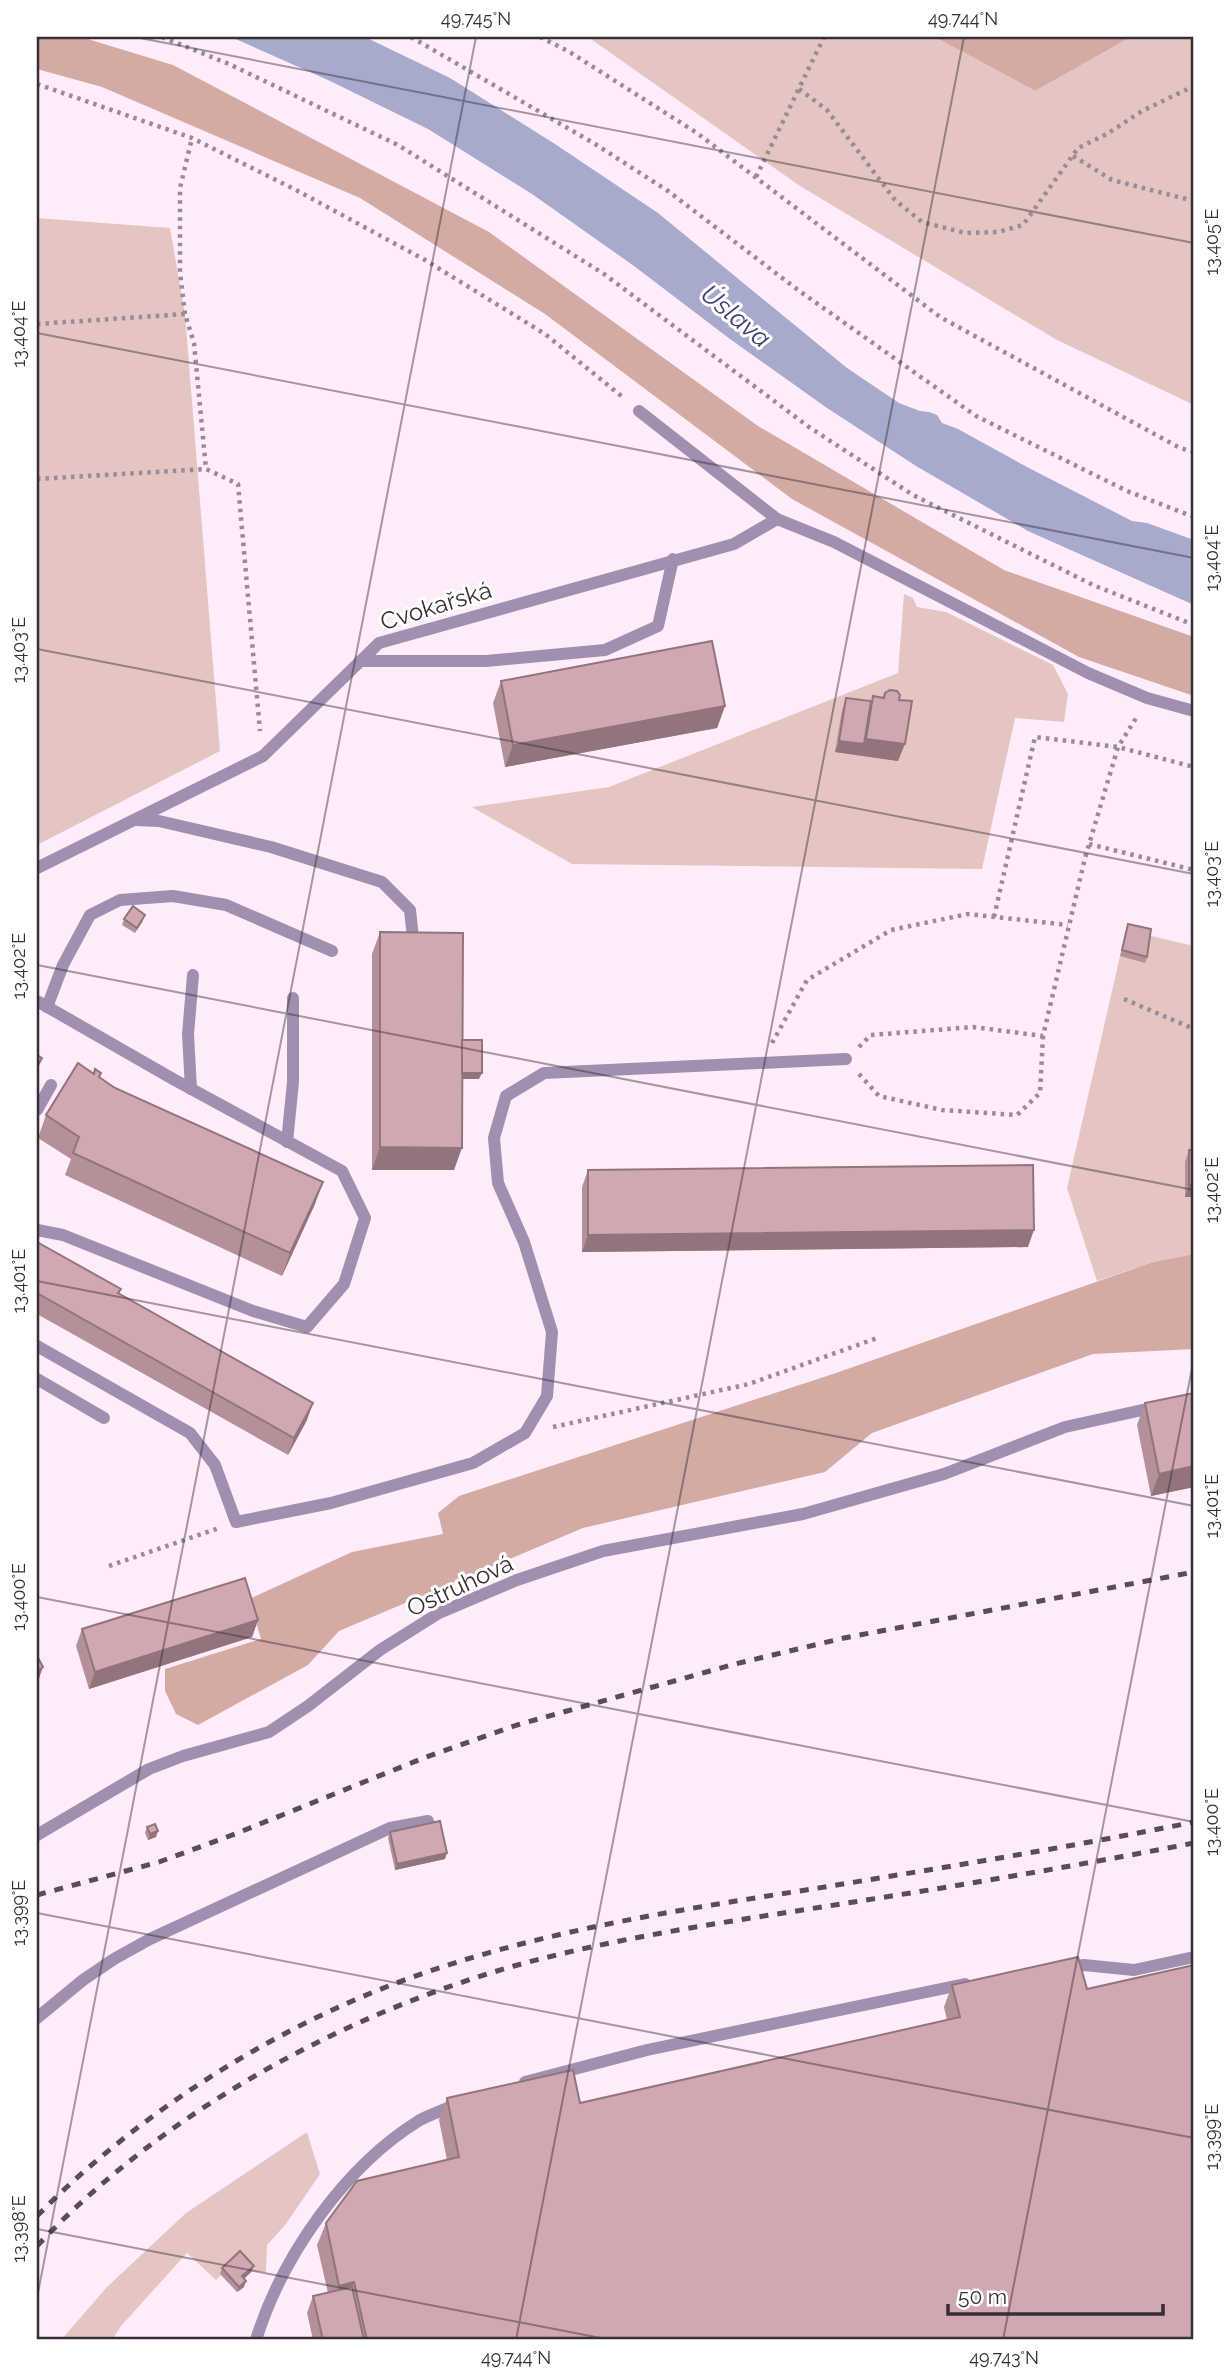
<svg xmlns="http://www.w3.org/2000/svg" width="1231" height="2377" viewBox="0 0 1231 2377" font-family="Raleway,sans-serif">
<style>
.green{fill:#e5c5c1}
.forest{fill:#d4aaa4}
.water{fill:#a7a9cd}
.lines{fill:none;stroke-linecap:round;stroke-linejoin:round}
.path{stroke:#998c96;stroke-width:4.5;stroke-dasharray:3.5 5;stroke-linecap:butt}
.service{stroke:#a08faf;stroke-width:12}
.rail{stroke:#584e56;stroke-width:5;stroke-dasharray:9 9;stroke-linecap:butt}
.wall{fill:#b49098}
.shaded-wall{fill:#92757c}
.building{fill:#d1a7b1;stroke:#92757c;stroke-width:2}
.ticks{fill:none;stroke:#362e34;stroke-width:2;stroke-opacity:0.45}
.labels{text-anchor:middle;stroke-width:6;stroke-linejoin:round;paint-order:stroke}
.street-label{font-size:24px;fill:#362e34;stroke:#fff}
.water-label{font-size:26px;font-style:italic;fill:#403f70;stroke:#fff}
.neatline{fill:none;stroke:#362e34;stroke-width:2.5}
.ticks-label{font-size:18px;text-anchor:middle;fill:#362e34}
</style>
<rect width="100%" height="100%" fill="#ffecfa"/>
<g class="green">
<path d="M588,37H935L1035,91L1131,37H1194V405L1057,340L800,186Z"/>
<path d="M37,218L170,228L185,314L220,751L37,845Z"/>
<path d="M904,594L913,598L917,607L946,612L1053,665L1068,694L1064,722L1015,718L982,869L572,864L472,807L609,787L898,673Z"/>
<path d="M1126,930L1194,946V1254L1153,1262L1097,1281L1067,1188Z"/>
<path d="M307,2132L320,2174L286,2224L267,2245L266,2272H251L238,2258L216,2280L187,2253L121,2326L112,2340H61L107,2287L186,2213Z"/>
</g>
<g class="forest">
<path d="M37,37H81L173,65L489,232L758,426L1004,570L1194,637V696L1079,657L792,499L545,314L360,198L102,87L37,69Z"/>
<path d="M935,37H1131L1035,91Z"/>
<path d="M1194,1254V1349L1093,1354L872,1433L825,1472L583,1528L339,1631L308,1665L198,1725L176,1714L165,1691V1669L261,1639L249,1599L352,1552L443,1534L438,1513L459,1496L833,1374L1153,1262Z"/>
</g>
<path class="water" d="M231,37H365L450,78L555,144L658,213L847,368L899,403L920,411L929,412L937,415L942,423L958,429L1027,467L1132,521L1147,523L1194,540V605L1028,531L916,466L827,408L730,339L634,266L532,194L428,129L328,80Z"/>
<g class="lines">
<g class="path">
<path d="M162,37L229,64L398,145L604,274L809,427L913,495L1093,585L1194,625"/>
<path d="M411,37L595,144L668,191L798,290L976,416L1127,491L1194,517"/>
<path d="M540,37L568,51L697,133L940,317L1180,448L1194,452"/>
<path d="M37,84L192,138L296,190L425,260L545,334L625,399"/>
<path d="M799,89L827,110L895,200L922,222L965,233L998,232L1023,225L1078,148L1107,134L1142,111L1194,86"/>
<path d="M1073,156L1112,180L1194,201"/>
<path d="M756,177L824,37"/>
<path d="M185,314L180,272V188L192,138"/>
<path d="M37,324L185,314L194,343L206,469"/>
<path d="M37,479L206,469L238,484L260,731"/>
<path d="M1089,844L1194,870"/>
<path d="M994,917L1035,737L1118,747L1194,767"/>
<path d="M1124,999L1194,1029"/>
<path d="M772,1043L807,980L891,930L968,914L1068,925"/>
<path d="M859,1047L871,1035L973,1027L1043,1036L1085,858L1118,747L1138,715"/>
<path d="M859,1074L879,1096L942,1110L1017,1115L1040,1093L1043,1036"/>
<path d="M553,1427L749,1384L880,1337"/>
<path d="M109,1566L219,1528"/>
</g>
<g class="service">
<path d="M639,411L777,519L834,542L1088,673L1147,698L1194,711"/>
<path d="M360,661H486L605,650L658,626L673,559"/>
<path d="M136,820L159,821L271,847L382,882L410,910L414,947"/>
<path d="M37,868L263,756L379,643L734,544L777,519"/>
<path d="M37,1001L173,1079L342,1171L365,1218L344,1284L307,1327L253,1311L63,1235L37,1230"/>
<path d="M47,1007L63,965L90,915L120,900L173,896L226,905L332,951"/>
<path d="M191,1089L188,1034L193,975"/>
<path d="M37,1110L51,1085"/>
<path d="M287,1142L293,1082V998"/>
<path d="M37,1346L190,1433L215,1465L236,1522L331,1503L473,1463L525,1433L547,1396L552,1332L524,1242L498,1183L494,1138L506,1096L544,1073L846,1059"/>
<path d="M37,1379L104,1418"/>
<path d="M37,1835L149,1769L183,1756L269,1732L308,1706L380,1650L439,1613L517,1580L603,1551L803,1514L944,1474L1065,1427L1156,1407"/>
<path d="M1066,1968L1084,1965L1134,1970L1194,1957"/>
<path d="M37,2018L83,1980L114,1959L150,1939L390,1828L428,1821"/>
<path d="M525,2082L647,2050L965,1984"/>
<path d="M256,2340C282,2256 345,2166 420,2120C431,2114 444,2110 455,2105"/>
</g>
<g class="rail">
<path d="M37,1895L159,1862L235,1834L426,1757L517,1725L735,1664L844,1638L1194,1572"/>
<path d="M37,2216C141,2110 285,2020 427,1972C550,1930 677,1910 806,1890C935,1869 1065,1848 1194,1822"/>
<path d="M37,2246C162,2113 339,2016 514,1966C629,1934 749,1919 866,1900C976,1883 1085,1864 1194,1843"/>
</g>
</g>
<g class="wall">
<path d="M501,681L725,706L717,728L505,767L493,703Z"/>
<path d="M885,693L899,700L898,761L835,752L842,710L846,698L871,702L873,696L883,698Z"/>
<path d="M124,919L143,921L135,933L122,925Z"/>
<path d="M1128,924L1147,957L1145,963L1120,956Z"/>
<path d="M380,932L462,1040L479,1079H462L454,1170H372V954Z"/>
<path d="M95,1069L100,1078L115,1088L315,1204L282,1276L65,1175L71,1159L38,1138L46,1115L93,1073Z"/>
<path d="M1189,1150H1194V1197H1185V1162Z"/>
<path d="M588,1170L1028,1247L582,1252V1187Z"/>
<path d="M37,1242L121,1289L119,1294L307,1420L288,1455L37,1314Z"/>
<path d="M1194,1393V1487L1151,1496L1137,1425L1145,1403Z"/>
<path d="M258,1620L252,1637L89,1689L76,1646L82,1629Z"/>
<path d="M147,1827L156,1837L148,1840L145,1833Z"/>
<path d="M390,1832L445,1859L395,1870L388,1838Z"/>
<path d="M952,1985L1087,1989L1194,2340H313L307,2313L313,2296L328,2293L317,2245L326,2223L447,2160L439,2120L447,2098L580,2103L947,2020L944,2007Z"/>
<path d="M222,2268L251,2272L244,2279V2287L237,2292L220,2274Z"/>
</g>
<g class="shaded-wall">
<path d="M725,706L717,728L505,767L513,745Z"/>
<path d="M866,739L905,744L898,761L835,752L839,741L864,744Z"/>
<path d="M458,1073H482L479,1079H456Z"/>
<path d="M380,1147L462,1148L454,1170H372Z"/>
<path d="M323,1182L315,1204L282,1276L290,1253Z"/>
<path d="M1189,1185H1194V1197H1185Z"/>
<path d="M1034,1230L1028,1247L582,1252L588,1235Z"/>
<path d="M313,1403L307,1420L288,1455L294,1438Z"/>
<path d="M1194,1466V1487L1151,1496L1159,1474Z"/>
<path d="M258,1620L252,1637L89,1689L95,1672Z"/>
<path d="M43,1667L37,1684V1671Z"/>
<path d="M158,1831L156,1837L148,1840L150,1834Z"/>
<path d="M447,1853L445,1859L395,1870L397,1864Z"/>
<path d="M254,2266L251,2272L240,2282L242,2276Z"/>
<path d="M246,2281L244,2287L237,2292L239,2287Z"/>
<path d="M354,2282L346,2305L331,2308L339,2286Z"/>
</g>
<g class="building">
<path d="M712,641L725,706L513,745L501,681Z"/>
<path d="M890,690L897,691L900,695L899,700L912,701L905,744L866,739L873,696L884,698L885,693Z"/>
<path d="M846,698L871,701L864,744L839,741Z"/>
<path d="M133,906L145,915L137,928L124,919Z"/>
<path d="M1128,924L1151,929L1147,957L1122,950Z"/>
<path d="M380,932L463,933L462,1148L380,1147Z"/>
<rect x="462" y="1040" width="20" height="33"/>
<path d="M37,1055L42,1058L37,1067Z"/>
<path d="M78,1063L94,1074L95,1069L101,1073L99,1077L115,1088L323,1182L290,1253L73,1153L79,1137L46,1115Z"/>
<rect x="1189" y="1150" width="5" height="35"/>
<path d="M1033,1165L1034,1230L588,1235V1170Z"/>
<path d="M37,1242L121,1289L118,1293L313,1403L294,1438L37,1293Z"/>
<path d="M1194,1393V1466L1159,1474L1145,1403Z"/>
<path d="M245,1578L258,1620L95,1672L82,1629Z"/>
<path d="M37,1656L43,1667L37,1671Z"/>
<path d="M440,1821L447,1853L397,1864L390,1832Z"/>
<path d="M155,1824L158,1831L150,1834L147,1827Z"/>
<path d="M1078,1957L1087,1989L1194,1965V2340H367L354,2282L339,2286L326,2223L357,2181L459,2157L447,2098L573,2070L580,2103L960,2017L952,1985Z"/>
<path d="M240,2251L254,2266L242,2276L246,2281L239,2287L222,2268Z"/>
<path d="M352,2287L364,2340H323L313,2296Z"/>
</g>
<path class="ticks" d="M135,37L1194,243M37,333L1194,558M37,649L1194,874M37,965L1194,1190M37,1281L1194,1506M37,1597L1194,1822M37,1913L1194,2138M37,2229L611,2340M37,2298L476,37M516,2340L964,37M1003,2340L1194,1358"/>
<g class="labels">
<g class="street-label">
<text transform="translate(436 606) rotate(-17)" y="8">Cvokařská</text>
<text transform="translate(460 1586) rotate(-25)" y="8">Ostruhová</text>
</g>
<g class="water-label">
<text transform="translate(736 316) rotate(40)" y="9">Úslava</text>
</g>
</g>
<rect width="1231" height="2377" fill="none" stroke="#ffffff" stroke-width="77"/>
<path d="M948 2304v10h215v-10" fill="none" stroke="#362e34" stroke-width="3.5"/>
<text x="958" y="2304" font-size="21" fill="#362e34" stroke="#ffffff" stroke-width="5" paint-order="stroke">50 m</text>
<rect x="38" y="38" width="1154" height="2300" class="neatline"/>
<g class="ticks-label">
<text x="476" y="25">49.745°N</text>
<text x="963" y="25">49.744°N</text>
<text transform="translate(1212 242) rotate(-90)" y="6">13.405°E</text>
<text transform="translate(19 334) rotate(-90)" y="6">13.404°E</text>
<text transform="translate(1212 558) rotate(-90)" y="6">13.404°E</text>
<text transform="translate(19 650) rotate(-90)" y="6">13.403°E</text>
<text transform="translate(1212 874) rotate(-90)" y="6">13.403°E</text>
<text transform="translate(19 966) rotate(-90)" y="6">13.402°E</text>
<text transform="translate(1212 1190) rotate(-90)" y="6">13.402°E</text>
<text transform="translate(19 1281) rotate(-90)" y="6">13.401°E</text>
<text transform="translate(1212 1506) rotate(-90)" y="6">13.401°E</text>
<text transform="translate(19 1597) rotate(-90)" y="6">13.400°E</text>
<text transform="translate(1212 1822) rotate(-90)" y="6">13.400°E</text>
<text transform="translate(19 1913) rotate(-90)" y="6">13.399°E</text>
<text transform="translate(1212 2137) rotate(-90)" y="6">13.399°E</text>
<text transform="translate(19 2229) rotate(-90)" y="6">13.398°E</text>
<text x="516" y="2364">49.744°N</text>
<text x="1004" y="2364">49.743°N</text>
</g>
</svg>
